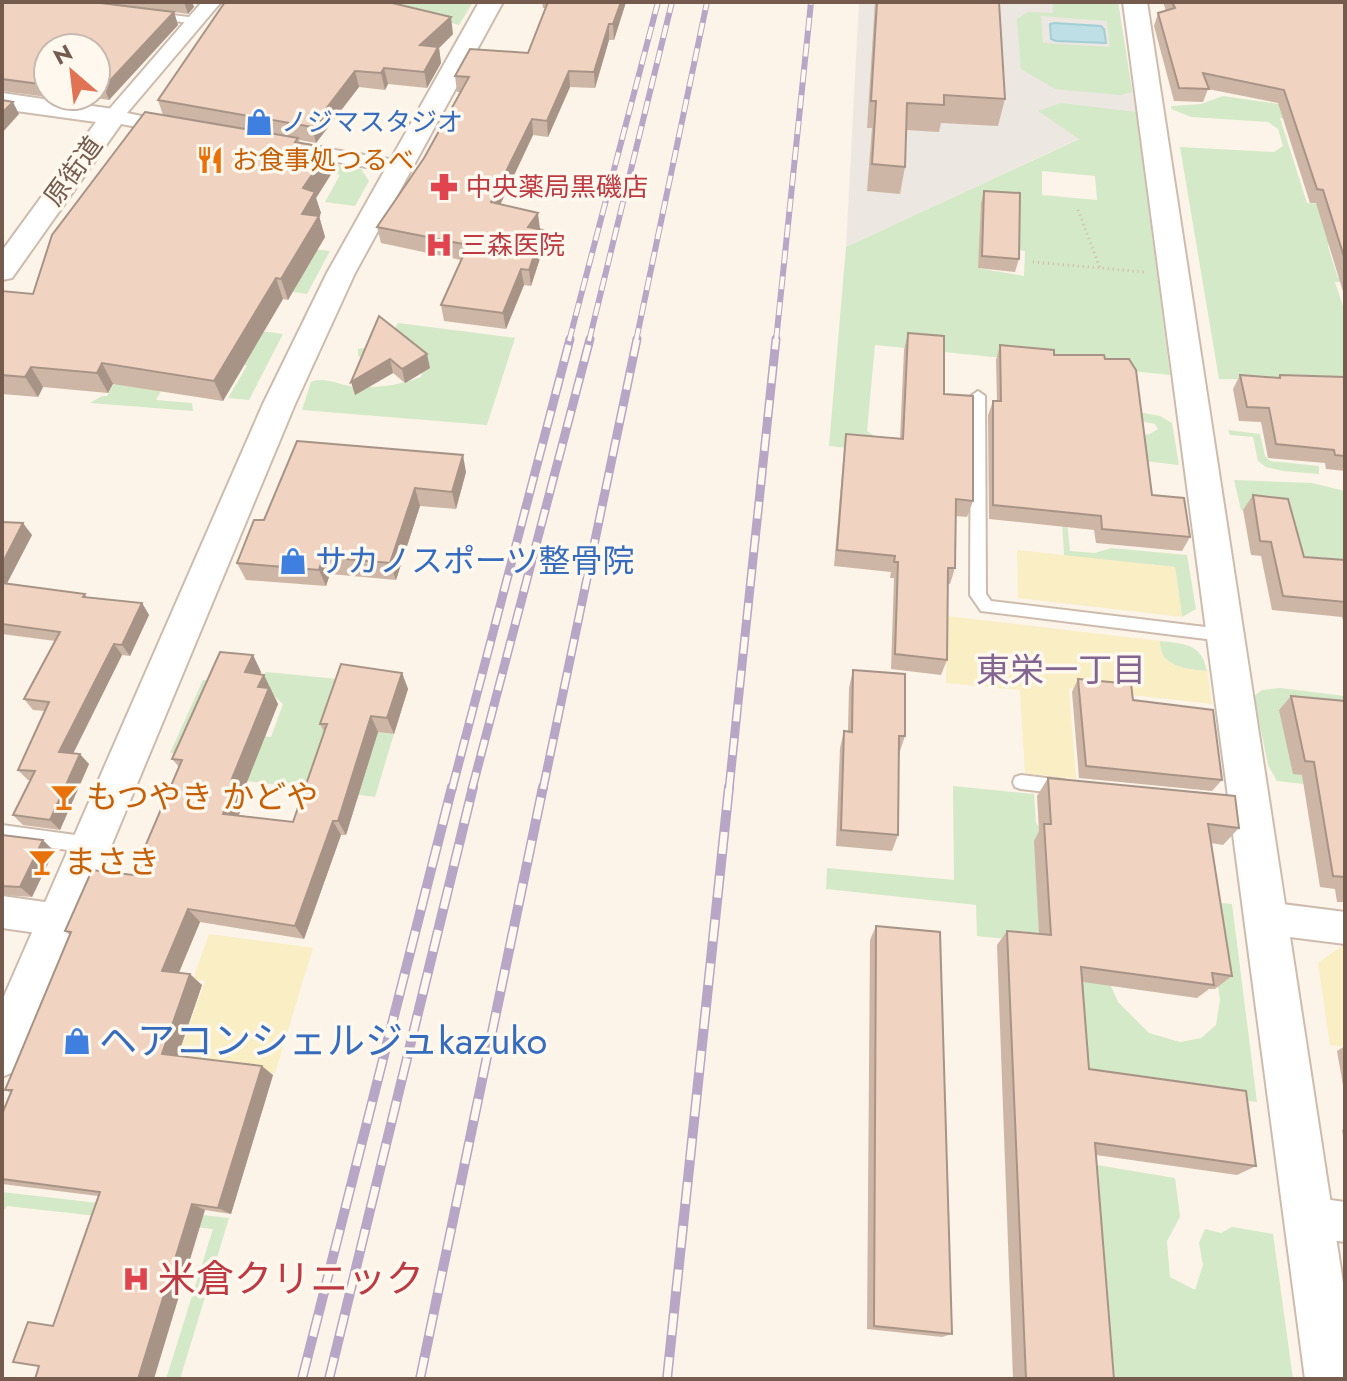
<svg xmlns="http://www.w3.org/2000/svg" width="1347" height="1381" viewBox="0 0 1347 1381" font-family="Jost,'Noto Sans JP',sans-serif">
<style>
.industrial{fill:#ede7e1}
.green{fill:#d4e9c7;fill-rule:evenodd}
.sand{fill:#f9eec4}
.water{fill:#bddfe5;stroke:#a4ced6;stroke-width:2}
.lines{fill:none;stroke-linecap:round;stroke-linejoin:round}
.service-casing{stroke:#cdbcae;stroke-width:4}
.minor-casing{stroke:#cdbcae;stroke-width:4}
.tertiary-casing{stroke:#cdbcae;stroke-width:4}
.path{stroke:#d5b7a4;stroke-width:3;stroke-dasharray:1 4;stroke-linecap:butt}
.service{fill:#fff;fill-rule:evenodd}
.minor{fill:#fff;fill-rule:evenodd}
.tertiary{fill:#fff;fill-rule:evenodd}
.rail-far2-casing{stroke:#b7a6c6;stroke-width:6}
.rail-far1-casing{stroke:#b7a6c6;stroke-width:9}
.rail-casing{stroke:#b7a6c6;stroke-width:10}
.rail-far2{stroke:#fef8ee;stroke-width:4;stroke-dasharray:13;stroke-linecap:butt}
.rail-far1{stroke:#fef8ee;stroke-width:6;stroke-dasharray:17;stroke-linecap:butt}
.rail{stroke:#fef8ee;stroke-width:7;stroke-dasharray:22;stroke-linecap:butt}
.wall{fill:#ceb6a6}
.shaded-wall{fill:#a89487}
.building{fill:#f0d4c1;stroke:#a89487;stroke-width:2}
.labels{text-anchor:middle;stroke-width:7;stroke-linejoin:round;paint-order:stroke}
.far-shop-label{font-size:26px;fill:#366cbe;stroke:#fef8ee;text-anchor:start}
.far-food-label{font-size:26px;fill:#c56008;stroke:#fef8ee;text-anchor:start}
.far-street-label{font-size:26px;fill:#755b4d;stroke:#fef8ee}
.far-health-label{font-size:26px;fill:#be3a42;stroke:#fef8ee;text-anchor:start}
.shop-label{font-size:32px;fill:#366cbe;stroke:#fef8ee;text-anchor:start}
.food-label{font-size:32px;fill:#c56008;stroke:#fef8ee;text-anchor:start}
.neighbourhood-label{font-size:34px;fill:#826591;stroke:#fef8ee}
.near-shop-label{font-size:38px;fill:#366cbe;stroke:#fef8ee;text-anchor:start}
.near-health-label{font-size:38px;fill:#be3a42;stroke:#fef8ee;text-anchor:start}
</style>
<rect width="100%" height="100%" fill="#fcf4e8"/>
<path class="industrial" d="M859,2H1118L1136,112L846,247Z"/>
<g class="green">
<path d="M378,2H473L459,25Z"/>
<path d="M1053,2H1118L1132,92L1120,95L1055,89L1021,69L1017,19L1028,12L1053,13ZM1041,16L1107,21L1110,47L1043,43Z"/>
<path d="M1223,96L1279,104L1304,121L1280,118L1307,203L1340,205L1328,247L1338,278H1345V282H1335L1345,312V381L1219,379L1180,147L1274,152L1283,146L1278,129L1268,122L1191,117L1171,109V106L1201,104Z"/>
<path d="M1061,103L1136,112L1170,375L875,345L867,431L895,451L891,453L829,446L846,247L1079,139L1038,111ZM1042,171L1095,176L1097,200L1042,195ZM980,245L1025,251L1024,276L978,268Z"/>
<path d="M254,151L361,169L369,181L355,206L325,202L340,175Z"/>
<path d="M293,247L330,251L307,294L293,292L313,256Z"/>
<path d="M398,323L515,338L487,425L302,410L311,382C324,376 342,386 356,387C379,388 400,385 421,377L426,362L369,360L358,356V349L386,344Z"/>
<path d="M253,330L283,334L249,400L228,398L247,366L236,359Z"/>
<path d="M180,357L156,400L192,403L193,411L90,403L102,396H107L129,358Z"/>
<path d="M1138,412L1160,416L1172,423L1179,465L1109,457L1127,438L1150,434L1158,429L1155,424L1139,421Z"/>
<path d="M1228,430L1260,434L1265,456L1270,461L1319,466V474L1283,471L1266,467L1258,461L1253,437L1230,435Z"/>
<path d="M1234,480L1312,483L1345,491V576L1291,572L1278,514L1241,510Z"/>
<path d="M1061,500L1065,502L1070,551L1095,553L1111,548L1187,555L1196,609L1182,617L1175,567L1064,556Z"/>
<path d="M1160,641C1185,644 1201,643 1207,671C1186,669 1159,667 1160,641Z"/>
<path d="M266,672L348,680L365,730L394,734L375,797L180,773L188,756L170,753L203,680L222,681L211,729L271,737L283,704L261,684Z"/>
<path d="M1280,688L1345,696V779L1304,784L1277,781L1268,765L1254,696L1262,690Z"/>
<path d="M953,786L1034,794L1036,823L1047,836L1118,1002L1149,1033L1180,1042L1201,1038L1216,1025L1220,1000L1208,922L1185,900L1232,904L1257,1102L1085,1080L1073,946L977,936L976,905L826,889L827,868L954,880Z"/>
<path d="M1097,1165L1175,1178L1180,1217L1167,1241L1170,1277L1195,1290L1203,1265L1199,1243L1205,1229L1221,1233L1232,1227L1273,1234L1293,1379H1115Z"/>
<path d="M2,1192L229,1218L180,1379H166L213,1229L7,1206L2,1212Z"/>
</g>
<g class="sand">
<path d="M1017,550L1175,567L1182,617L1018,598Z"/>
<path d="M947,616L1160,641C1159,667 1186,669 1207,671L1212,704L1069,688L1076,779L1025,773L1020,690L946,683Z"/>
<path d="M209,934L313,948L275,1073L150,1058L139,1035L184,1041L205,981L193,979Z"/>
<path d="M1343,945H1345V1047L1330,1045L1318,963Z"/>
</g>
<path class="water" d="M1054,23L1101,26L1104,29L1106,43L1056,41L1051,39L1050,24Z"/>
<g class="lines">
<g class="service-casing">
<g id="service">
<path d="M157,13L196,18L201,21L196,24L154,18V14Z"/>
<path d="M978,391L985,396L986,594L991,601L1222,629L1227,631L1230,635L1227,639L1222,641L981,611L970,595L971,396Z"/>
<path d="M1021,775L1063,780L1069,782L1071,787L1069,792L1063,794L1021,789L1015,787L1013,782L1015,777Z"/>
<path d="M2,825L90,837L96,839L99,845L96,851L90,853L2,841Z"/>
</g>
</g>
<g class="minor-casing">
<g id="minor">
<path d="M202,2H221L127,113L185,125L188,129L185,133L178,135L106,121L103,117L106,113Z"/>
<path d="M292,143L401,161L412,167L401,173L285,153L282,149L285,145Z"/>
<path d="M2,896L59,904L71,909L76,920L71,931L59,936L2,928Z"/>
<path d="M1267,902L1345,912V944L1267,934L1255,929L1250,918L1255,907Z"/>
<path d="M1309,1197L1345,1202V1242L1309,1237L1295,1231L1289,1217L1295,1203Z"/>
</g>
</g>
<g class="tertiary-casing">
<g id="tertiary">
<path d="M479,2H503L355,273L295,404L18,1070L2,1077V1001L263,404L327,273Z"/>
<path d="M1123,2H1147L1345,1296V1379H1305Z"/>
<path d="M2,93L113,109L122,112L126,117L12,278L2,280V251L96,122L2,109Z"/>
</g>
</g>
<g class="path">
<path d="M1078,210L1100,268"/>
<path d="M1033,262L1144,272"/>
</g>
<use href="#service" class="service"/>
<use href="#minor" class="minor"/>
<use href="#tertiary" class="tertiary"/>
<g class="rail-far2-casing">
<g id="rail-far2">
<path d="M569,341L658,2"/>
<path d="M589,341L672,2"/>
<path d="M636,341L707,2"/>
<path d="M776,341L811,2"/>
</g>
</g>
<g class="rail-far1-casing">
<g id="rail-far1">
<path d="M452,789L570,339"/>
<path d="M472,789L590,339"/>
<path d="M543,789L637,339"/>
<path d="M729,789L776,339"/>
</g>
</g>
<g class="rail-casing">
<g id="rail">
<path d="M302,1379L452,787"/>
<path d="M329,1379L473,787"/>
<path d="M420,1379L543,787"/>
<path d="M667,1379L729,787"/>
</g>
</g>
<use href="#rail-far2" class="rail-far2"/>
<use href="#rail-far1" class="rail-far1"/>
<use href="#rail" class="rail"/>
</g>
<g class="wall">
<path d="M2,2H192L194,7L188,14L174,12L178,25L109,100L81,96H96V48H48V96H65L62,99L2,91Z"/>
<path d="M542,2H626L614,40H609L595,88L570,87L548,137L533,135L500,204L539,229L544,246L531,286L524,285L506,329L444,321L441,305L461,260L381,243L377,227L424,158L461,92H457L455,76L528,53L546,8H543Z"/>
<path d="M875,2H999L1005,99L998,126L941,123L939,132L906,130L905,167L900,194L867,191L872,128H867Z"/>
<path d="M1163,2H1345V298L1316,203H1310L1278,103L1208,89L1203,102L1174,101L1154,26L1158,13L1166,11Z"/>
<path d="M453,34L439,48L441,63L427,88L388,84L385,90L359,87L316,143L299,140L300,143L330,148L335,168L316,198L321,213L319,216L325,237L288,300L283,299L223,401L113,384L108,393L43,387L38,397L2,394V291L33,294L163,115L158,100Z"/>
<path d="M984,191L1019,259L1015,272L978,268L981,203Z"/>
<path d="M379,316L430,368L405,383L393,373L355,395Z"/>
<path d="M908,333L944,394L973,501L967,517L956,516L955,568L950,584H947V660L941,675L891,669L894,578H890L891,572L834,566L844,450L846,434L900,439L904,350Z"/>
<path d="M1000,345L1054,355L1152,495L1190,537L1182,551L1096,543L1094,530L989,519L988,415L993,401H997L996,360Z"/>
<path d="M1240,375L1278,378L1280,375L1345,377V471L1326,469L1325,463L1268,458L1261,422L1239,421L1233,389Z"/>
<path d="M466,472L456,509L420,506L396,580L330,574L326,586L246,580L237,563L264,520Z"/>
<path d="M1253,495L1304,557L1345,560V624H1344L1342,617L1272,610L1261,556L1251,555L1243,510Z"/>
<path d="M2,522L32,535L7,583L85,594L87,598L142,603L149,615L130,656L122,655L73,753L89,764L60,830L23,825L13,815L31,780H28L18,770L45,711L33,710L24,699L55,641L2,634Z"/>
<path d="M253,655L261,672L260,674L272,691V692L278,704L243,792L246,796L238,815L293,822L324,732L320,724L402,673L408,689L394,734L378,732L346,835H341L304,939L200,922L179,972L202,985L178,1056L273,1075L231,1214L205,1210L53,1326L98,1196L2,1184V1114L11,1093L5,1090L70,935L65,931L133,875L179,767L172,759Z"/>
<path d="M853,670L905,736L899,754L898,835L892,851L836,846L840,748L844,731H848L849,688Z"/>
<path d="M1078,679L1133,700L1222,780L1212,791L1079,778L1072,692Z"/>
<path d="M1291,696L1345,701V902H1337L1335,889L1320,887L1302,775L1293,774L1279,710Z"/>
<path d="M1048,778L1239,828L1223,845L1211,843L1232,976L1215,989H1209L1197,998L1083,982L1089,1069L1256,1166L1237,1175L1096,1155L1114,1379H1013L997,945L1007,931L1039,934L1034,841L1039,831L1037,796Z"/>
<path d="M2,835L54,851L32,897L2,895Z"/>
<path d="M876,926L952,1334L942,1337L867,1329L870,940Z"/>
<path d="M1345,1046V1097L1337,1051Z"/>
<path d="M1345,1128V1148L1342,1130Z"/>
</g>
<g class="shaded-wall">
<path d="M184,2H192L194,7L188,14Z"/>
<path d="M621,2H626L614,40L613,24Z"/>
<path d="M174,12L178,25L109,100L104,87Z"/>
<path d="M451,17L453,34L439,48L441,63L427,88L420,45Z"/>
<path d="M609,24V40L595,88L594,72Z"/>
<path d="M384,68L388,84L385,90L381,73Z"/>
<path d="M355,71L359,87L316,143L312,127Z"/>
<path d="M569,71L570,87L548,137L547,121Z"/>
<path d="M13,102L19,114L2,133V113Z"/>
<path d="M532,119L533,135L494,218L491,202Z"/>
<path d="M330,148L335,168L316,198L321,213L308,234L302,214L303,188Z"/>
<path d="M538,213L540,229L528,227Z"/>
<path d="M319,216L325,237L288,300L281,279Z"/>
<path d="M543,230L544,246L531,286L529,270Z"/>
<path d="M521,269L524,285L506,329L503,313Z"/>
<path d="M276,278L283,299L223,401L214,381Z"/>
<path d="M427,354L430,368L405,383L402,369Z"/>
<path d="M390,359L393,373L355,395L351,382Z"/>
<path d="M102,363L113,384L108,393L97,373Z"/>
<path d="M31,367L43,387L38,397L25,377Z"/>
<path d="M463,455L466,472L456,509L452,492Z"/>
<path d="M415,488L420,506L396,580L390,563Z"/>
<path d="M23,523L32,535L2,593V564Z"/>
<path d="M323,557L330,574L326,586L319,570Z"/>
<path d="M142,603L149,615L130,656L122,645Z"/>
<path d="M114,644L122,655L69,762L59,752Z"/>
<path d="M253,655L261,672L254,689L245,672Z"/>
<path d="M402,673L408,689L394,734L387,718Z"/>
<path d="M264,675L278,704L243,792L246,796L234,828L223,814L231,781L258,687Z"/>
<path d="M371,716L378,732L346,835L338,821Z"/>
<path d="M80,754L89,764L60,830L50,820Z"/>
<path d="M333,821L341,835L304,939L295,926Z"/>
<path d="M43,840L54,851L32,897L20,887Z"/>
<path d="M188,909L200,922L175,982L162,971Z"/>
<path d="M190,974L202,985L175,1063L162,1054Z"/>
<path d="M262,1066L273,1075L231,1214L218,1208Z"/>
<path d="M192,1204L205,1210L154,1379H138Z"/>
</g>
<g class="building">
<path d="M2,2H92L174,12L104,87L96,86V48H48V85L2,79Z"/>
<path d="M225,2H388L451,17L420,45L438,47L424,72L384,68L381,73L355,71L312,127L158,100Z"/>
<path d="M548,2H621L613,24H609L594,72L569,71L547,121L532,119L491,202L538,213L528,227L543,230L529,270L521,269L503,313L441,305L468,245L377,227L424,158L469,77L455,76L470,49L528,53Z"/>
<path d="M877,2H999L1005,99L944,95V105L907,103L905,167L872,164L876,101H871Z"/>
<path d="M1172,2H1345V260L1323,190L1317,189L1284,90L1203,73L1209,89L1179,88L1158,13L1175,8Z"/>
<path d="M2,100L13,102L2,113Z"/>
<path d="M145,112L298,138L295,142L330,148L303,188L315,192L302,214L319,216L281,279L276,278L214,381L102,363L97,373L31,367L25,377L2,375V291L33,294L52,235Z"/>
<path d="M984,191L1020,193L1019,259L982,256Z"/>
<path d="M379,316L427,354L402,369L390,359L351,382Z"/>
<path d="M908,333L944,336V394L973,396V501L956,499L955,568H948L947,660L895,654L898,562H894L895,556L837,550L846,434L903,439Z"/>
<path d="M1000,345L1054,350V355H1104L1105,359H1129L1136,370L1152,495L1184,498L1190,537L1102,529L1101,516L993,505V401H1001Z"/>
<path d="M1240,375L1280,378V375L1345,377V456L1335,455L1334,450L1276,444L1269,408L1247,407Z"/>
<path d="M297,441L463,455L452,492L415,488L390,563L323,557L319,570L237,563L254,520H264Z"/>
<path d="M1253,495L1288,499L1304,557L1345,560V602L1283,596L1271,542L1260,541Z"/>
<path d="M2,522L23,523L2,564Z"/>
<path d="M2,583L85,594L83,597L142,603L122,645L114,644L59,752L80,754L50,820L13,815L35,771L18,770L49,702L24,699L60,632L2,624Z"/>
<path d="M220,652L253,655L245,672L264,675L258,687L269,688L231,781L236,782L223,814L293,822L327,724H320L341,664L402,673L387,718L371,716L338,821H333L295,926L188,909L162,971L190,974L162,1054L262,1066L218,1208L192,1204L138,1379H35L39,1366L13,1362L28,1322L53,1326L100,1192L2,1179V1114L12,1090H5L71,932L65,931L92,870L133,875L182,760L172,759Z"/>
<path d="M853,670L905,674V736H899L898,835L841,830L844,731L852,732Z"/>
<path d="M1078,679L1131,684L1133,700L1213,710L1222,780L1086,766Z"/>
<path d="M1291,696L1345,701V877L1333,876L1314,762L1305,761Z"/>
<path d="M1048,778L1235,796L1239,828L1208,824L1232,976L1212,973L1214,985L1081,967L1089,1069L1246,1091L1256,1166L1095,1143L1114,1379H1026L1007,931L1051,935L1044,824H1051Z"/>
<path d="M2,835L43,840L20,887L2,886Z"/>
<path d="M876,926L940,932L952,1334L874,1326Z"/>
</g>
<defs>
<g id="shop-bare" transform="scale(2.16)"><path d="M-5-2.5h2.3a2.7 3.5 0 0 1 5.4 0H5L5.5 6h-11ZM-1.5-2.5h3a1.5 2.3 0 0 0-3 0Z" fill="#3f7fe0" stroke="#fef8ee" stroke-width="2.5" paint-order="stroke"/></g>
<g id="restaurant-bare" transform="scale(2.16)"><path d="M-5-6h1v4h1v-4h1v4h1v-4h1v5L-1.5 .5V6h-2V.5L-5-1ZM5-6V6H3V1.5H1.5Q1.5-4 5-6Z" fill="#e8710a" stroke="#fef8ee" stroke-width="2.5" paint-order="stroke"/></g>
<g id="pharmacy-bare" transform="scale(2.16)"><path d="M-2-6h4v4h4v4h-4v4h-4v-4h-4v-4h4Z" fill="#e0444e" stroke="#fef8ee" stroke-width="2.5" paint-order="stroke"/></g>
<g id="hospital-bare" transform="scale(2.16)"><path d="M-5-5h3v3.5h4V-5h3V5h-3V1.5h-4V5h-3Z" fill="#e0444e" stroke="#fef8ee" stroke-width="2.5" paint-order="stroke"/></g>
<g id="bar-bare" transform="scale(2.16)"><path d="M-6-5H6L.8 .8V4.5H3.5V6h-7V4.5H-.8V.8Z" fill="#e8710a" stroke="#fef8ee" stroke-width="2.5" paint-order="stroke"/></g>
</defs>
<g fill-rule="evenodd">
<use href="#shop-bare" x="259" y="122"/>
<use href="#restaurant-bare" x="210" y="160"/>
<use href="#pharmacy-bare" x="444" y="187"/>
<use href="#hospital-bare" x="439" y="245"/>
<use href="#shop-bare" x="293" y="561"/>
<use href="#bar-bare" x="64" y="797"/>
<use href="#bar-bare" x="42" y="862"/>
<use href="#shop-bare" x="77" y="1041"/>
<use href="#hospital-bare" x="136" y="1279"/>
</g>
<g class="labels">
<g class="far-shop-label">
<text x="281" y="131">ノジマスタジオ</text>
</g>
<g class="far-food-label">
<text x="232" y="169">お食事処つるべ</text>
</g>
<g class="far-street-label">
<text transform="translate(73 171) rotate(-54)" y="9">原街道</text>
</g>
<g class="far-health-label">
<text x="466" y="196">中央薬局黒磯店</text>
<text x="461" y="254">三森医院</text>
</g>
<g class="shop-label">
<text x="315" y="572">サカノスポーツ整骨院</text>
</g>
<g class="food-label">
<text x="86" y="808">もつやき かどや</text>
<text x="64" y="873">まさき</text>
</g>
<g class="neighbourhood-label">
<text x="1061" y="682">東栄一丁目</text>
</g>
<g class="near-shop-label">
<text x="99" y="1054">ヘアコンシェルジュkazuko</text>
</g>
<g class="near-health-label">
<text x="158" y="1292">米倉クリニック</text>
</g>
</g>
<rect width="1347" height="1381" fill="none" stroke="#755b4d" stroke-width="8"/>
<g transform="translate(72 72) rotate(332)"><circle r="38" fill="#fef8ee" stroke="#c7b9ae" stroke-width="2"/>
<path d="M0-6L14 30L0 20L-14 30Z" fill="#e07353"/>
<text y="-12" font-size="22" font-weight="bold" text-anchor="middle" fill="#755b4d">N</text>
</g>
</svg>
